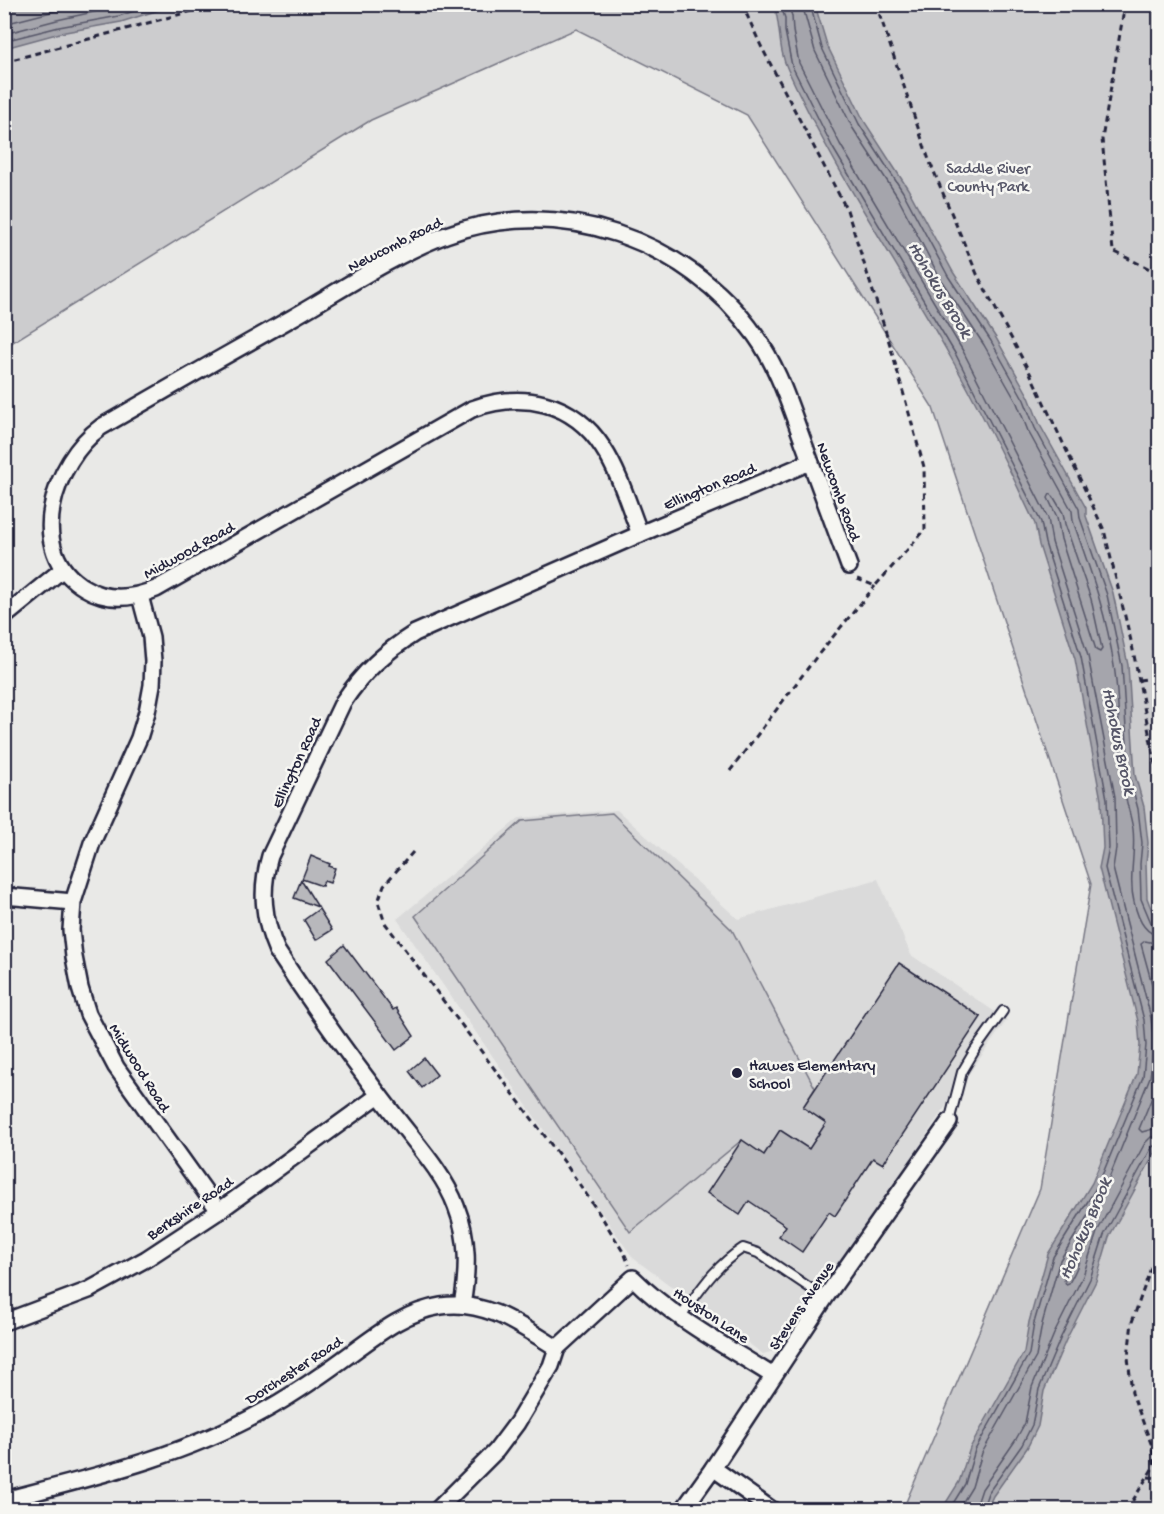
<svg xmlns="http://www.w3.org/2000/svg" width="1164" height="1514" viewBox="0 0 1164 1514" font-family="'Gochi Hand',sans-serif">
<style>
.built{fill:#dadada}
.green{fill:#ccccce;stroke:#777784;stroke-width:1.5}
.water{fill:#a5a5ac;stroke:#71717f;stroke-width:1.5}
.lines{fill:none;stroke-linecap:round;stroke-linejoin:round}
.shore{stroke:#565668;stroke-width:1.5}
.building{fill:#b8b8bc;stroke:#22223b;stroke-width:1.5}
.lane-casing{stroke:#22223b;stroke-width:12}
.street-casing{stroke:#22223b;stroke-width:20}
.path{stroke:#22223b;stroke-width:3;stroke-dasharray:6 4.5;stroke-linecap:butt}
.lane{stroke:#f6f6f2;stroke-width:8}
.street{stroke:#f6f6f2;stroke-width:15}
.poi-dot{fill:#22223b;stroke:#f6f6f2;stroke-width:2}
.labels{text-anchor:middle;stroke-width:5;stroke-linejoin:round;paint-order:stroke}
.park-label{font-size:16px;fill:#555567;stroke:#f6f6f2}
.street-label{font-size:16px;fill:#22223b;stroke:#f6f6f2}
.poi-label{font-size:16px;fill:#22223b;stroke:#f6f6f2;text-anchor:start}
.water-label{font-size:18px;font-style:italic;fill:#565668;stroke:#f6f6f2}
</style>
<rect width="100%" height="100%" fill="#e9e9e7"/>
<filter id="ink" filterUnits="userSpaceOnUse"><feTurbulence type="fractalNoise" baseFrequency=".0167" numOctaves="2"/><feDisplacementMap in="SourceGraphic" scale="12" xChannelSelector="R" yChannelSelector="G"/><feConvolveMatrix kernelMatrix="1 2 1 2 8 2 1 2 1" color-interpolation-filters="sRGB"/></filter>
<g filter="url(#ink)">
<path class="built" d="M617,810L738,919L878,879L911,955L1007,1020L934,1123L885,1200L778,1350L763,1354L633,1258L397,919L519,818Z"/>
<g class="green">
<path d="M5,5H1159V1509H903L1040,1189L1091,884L933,408L747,115L576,29L371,120L5,347Z"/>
<path d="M612,813L732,930L815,1088L803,1107L826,1123L809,1149L780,1130L764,1155L742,1140L630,1232L415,916L522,821Z"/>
</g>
<g class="water">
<path d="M5,4H175V5L121,22L60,33L5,48Z"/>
<path d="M774,5H815L827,45L864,121L908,189L953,272L996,338L1029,397L1040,425L1086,508V516L1113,593L1128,665L1135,775L1144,807L1148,843L1146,863L1147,898L1159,929L1160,1141L1157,1149L1109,1237L1096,1281L1066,1340L1044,1391L1038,1426L1027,1448L993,1496L987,1509H942L959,1482L970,1448L1024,1352L1029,1322L1048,1254L1092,1183L1137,1074L1140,1045L1138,1021L1099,868L1103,848L1101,800L1075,659L1039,545L1035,524C1009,468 982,412 951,358C897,262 834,171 788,70C778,50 781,25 774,5Z"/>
</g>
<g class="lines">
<g class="shore">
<path d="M780,4L785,18V31L792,66L833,148L956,355L1041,522L1045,543L1081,657L1107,799L1109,848L1105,868L1144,1020L1146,1045L1143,1077L1098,1185L1053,1257L1034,1323L1029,1354L975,1450L965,1484L949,1510"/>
<path d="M788,4L792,16L793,31L799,63L840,144L963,351L1048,518L1052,542L1088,656L1115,797L1116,848L1113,868L1151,1018L1154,1045L1150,1077L1105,1188L1060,1260L1042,1324L1036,1357L982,1453L972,1487L958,1510"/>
<path d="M802,4L815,51L852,127L897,196L941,280L984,345L1017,403L1028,431L1072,511L1073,521C1090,569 1107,615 1114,666C1120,702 1118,739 1122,775C1123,793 1130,811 1133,829C1136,853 1128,878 1134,902C1137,915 1144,935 1160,935"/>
<path d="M810,4L822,48L859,124L903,192L948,276L991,341L1024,400L1035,428L1079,509L1080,518L1107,595L1122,666L1129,775L1138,809L1142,843L1140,864L1141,899L1152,925L1160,928"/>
<path d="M4,24L55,11L90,4"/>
<path d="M4,34L57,20L130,4"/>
<path d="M4,41L59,27L119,16L155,4"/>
<path d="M1050,494L1053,496L1063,513L1065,524L1091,599L1102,649L1100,652L1096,650L1061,539L1057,517L1048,498Z"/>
<path d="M1160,944L1145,941L1141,944L1160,1013"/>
<path d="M1160,1078L1139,1129L1142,1132L1160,1127"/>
<path d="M1075,1253H1079C1081,1262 1074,1274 1069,1283L1066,1284L1064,1280L1069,1263Z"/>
<path d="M975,1510L982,1489L1015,1441L1025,1423L1032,1387L1054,1334L1083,1276L1097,1232L1145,1143L1151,1137L1160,1136"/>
<path d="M982,1510L988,1493L1022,1445L1032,1425L1039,1389L1061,1337L1090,1279L1104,1235L1152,1147L1160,1143"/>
</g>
</g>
<g class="building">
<path d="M311,856L330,864L329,866L335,868L330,883L324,881L322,886L302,879Z"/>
<path d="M301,880L318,907L294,898Z"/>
<path d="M319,909L332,930L316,940L304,920Z"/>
<path d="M344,945L393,1010L396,1008L414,1036L396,1050L328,959Z"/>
<path d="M899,963L981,1017L883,1164L873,1158L835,1216L829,1212L802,1252L779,1236L786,1226L749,1201L740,1215L707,1193L742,1140L764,1155L780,1130L809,1149L826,1123L803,1107Z"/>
<path d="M424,1058L437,1075L422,1088L409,1071Z"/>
</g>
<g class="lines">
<g class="lane-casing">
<g id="lane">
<path d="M949,1122L962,1072L975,1050L1003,1011"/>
<path d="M681,1316C701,1289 714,1267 743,1248L758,1253L825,1298"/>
</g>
</g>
<g class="street-casing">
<g id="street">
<path d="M640,534C629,506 620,474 603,448C573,401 522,391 472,409L156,589C132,599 108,602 85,588C23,552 54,461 101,427C165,390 228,354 292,318C341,290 393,255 446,235C558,194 687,239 755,335C779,368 790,407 804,444C819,485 834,526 849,566"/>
<path d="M140,596L151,637L153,661L152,685L147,712L139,738L92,843L73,902L71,930L74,957L80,988L88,1014L116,1067L219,1211"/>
<path d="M4,617L63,569"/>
<path d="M4,896L73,902"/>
<path d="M462,1305C468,1271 469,1239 456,1206C444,1173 413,1140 392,1112C352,1060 313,1006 277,951C263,919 260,890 270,856L343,702C363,672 385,652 415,633L640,534L810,462"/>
<path d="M4,1322L89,1290L146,1259L219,1211L379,1095"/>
<path d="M713,1468L772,1510"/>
<path d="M4,1500C93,1477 181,1457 262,1412C290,1397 316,1379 342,1360C373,1338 402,1312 441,1306C485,1299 521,1326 557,1348"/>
<path d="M437,1510L496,1451L517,1423L551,1366L557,1348L633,1278C673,1318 726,1346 773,1376"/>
<path d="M683,1510L713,1468L825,1298L949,1122"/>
</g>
</g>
<g class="path">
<path d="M742,4L761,46L847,210L890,345L924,467L925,530L875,586L855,578"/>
<path d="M876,4L929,160L977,274L1030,373L1104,530L1132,645L1160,789"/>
<path d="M1125,4L1102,139L1113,251L1160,274"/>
<path d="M4,62L218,4"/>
<path d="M1139,680L1160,677"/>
<path d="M730,771L817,656L875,586"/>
<path d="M413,852L384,885L378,902L385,923L565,1163L603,1219L625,1255L629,1265"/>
<path d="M1148,1477L1160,1478"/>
<path d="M1127,1510L1154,1466L1152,1446L1132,1393L1128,1357L1132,1322L1160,1242"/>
</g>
<use href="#lane" class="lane"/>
<use href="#street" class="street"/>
</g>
</g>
<circle class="poi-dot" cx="737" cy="1073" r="6"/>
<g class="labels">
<g class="park-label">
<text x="988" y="173">Saddle River<tspan x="988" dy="18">County Park</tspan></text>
</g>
<g class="street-label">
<text transform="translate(394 243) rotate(-27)" y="6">Newcomb Road</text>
<text transform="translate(709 485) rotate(-23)" y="6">Ellington Road</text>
<text transform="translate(840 491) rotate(70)" y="6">Newcomb Road</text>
<text transform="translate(188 549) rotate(-29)" y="6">Midwood Road</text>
<text transform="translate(295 762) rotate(-65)" y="6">Ellington Road</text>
<text transform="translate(141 1067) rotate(58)" y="6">Midwood Road</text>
<text transform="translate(189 1207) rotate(-34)" y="6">Berkshire Road</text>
<text transform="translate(800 1305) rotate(-56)" y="6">Stevens Avenue</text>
<text transform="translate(712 1314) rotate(34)" y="6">Houston Lane</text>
<text transform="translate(293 1369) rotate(-33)" y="6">Dorchester Road</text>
</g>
<g class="poi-label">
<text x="749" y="1070">Hawes Elementary<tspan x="749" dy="18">School</tspan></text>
</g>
<g class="water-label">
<text transform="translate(941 289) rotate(59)" y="6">Hohokus Brook</text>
<text transform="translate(1120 741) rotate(78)" y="6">Hohokus Brook</text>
<text transform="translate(1084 1228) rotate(-67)" y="6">Hohokus Brook</text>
</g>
</g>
<rect width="1164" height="1514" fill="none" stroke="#f6f6f2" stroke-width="24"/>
<rect x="12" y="12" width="1140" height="1490" fill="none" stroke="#22223b" stroke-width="2" filter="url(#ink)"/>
</svg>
